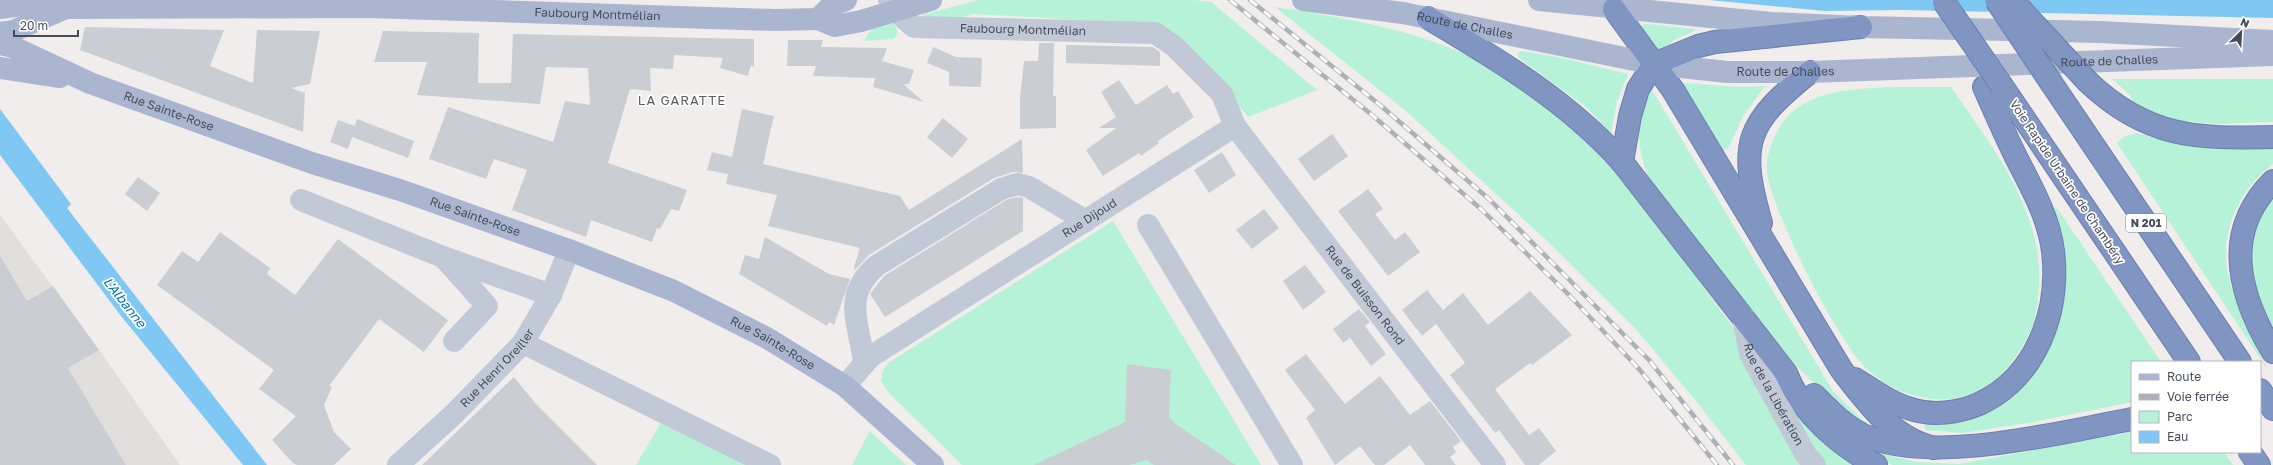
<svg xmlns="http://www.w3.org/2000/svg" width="2273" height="465" viewBox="0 0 2273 465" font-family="'Golos Text',sans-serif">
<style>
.education{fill:#e1dede}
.green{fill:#b6f2d7}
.water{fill:#7fc8f3}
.building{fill:#cbcdd5}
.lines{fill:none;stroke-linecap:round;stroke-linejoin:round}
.highway-casing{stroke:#6b7fac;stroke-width:24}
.minor{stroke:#c2c9d6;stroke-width:22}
.major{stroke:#aab6cf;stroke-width:22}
.highway{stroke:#8095c1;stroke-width:22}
.rail-casing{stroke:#aeb0b8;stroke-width:4.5}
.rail{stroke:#fff;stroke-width:3;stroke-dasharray:9;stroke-linecap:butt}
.highway-bridge-casing{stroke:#6b7fac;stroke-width:24;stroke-linecap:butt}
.highway-bridge{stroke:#8095c1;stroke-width:22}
.labels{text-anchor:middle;stroke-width:3.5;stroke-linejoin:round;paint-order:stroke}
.shield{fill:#fff;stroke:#7c828d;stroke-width:1}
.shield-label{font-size:11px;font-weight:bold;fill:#444c5c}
.street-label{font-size:12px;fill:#444c5c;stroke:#fff}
.neighbourhood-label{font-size:13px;letter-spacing:1px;fill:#595c63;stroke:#fff}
.water-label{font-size:13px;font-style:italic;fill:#0070b2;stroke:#fff}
</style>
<rect width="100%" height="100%" fill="#f0edec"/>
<path class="education" d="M0,215L99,350L180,465H0Z"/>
<g class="green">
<path d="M978,0H1194L1211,2L1317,90L1248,117L1212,72L1183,42L1098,21L975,14L949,20L925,18L922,15Z"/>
<path d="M1275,7C1340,17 1405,28 1465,54C1489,65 1512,81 1533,98C1549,110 1566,122 1581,137C1637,191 1683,261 1730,323C1766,372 1805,429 1853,465H1746L1696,401L1635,328L1545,239L1406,111Z"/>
<path d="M892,21L897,29V35L893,39L864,41L871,30Z"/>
<path d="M1647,24L1694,29L1695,31L1676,39L1659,51L1642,28V25Z"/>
<path d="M1521,51L1562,58L1628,74L1617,101L1611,133L1586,107L1519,58L1517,54Z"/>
<path d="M2112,79H2273V122L2218,124L2173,120L2135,104L2129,94Z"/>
<path d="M1683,83L1741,87L1765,86L1743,116L1729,147L1723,151L1719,147L1684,87Z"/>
<path d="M1893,87H1951C1992,147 2043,209 2039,286C2038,303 2036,320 2028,336C2018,355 2005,374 1987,386C1951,410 1901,399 1870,372C1839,346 1773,213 1767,173C1765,155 1775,131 1787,117C1813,89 1857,89 1893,87Z"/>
<path d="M1652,90L1833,391L1868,425C1809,389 1766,333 1725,278C1699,245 1674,212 1649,179C1638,151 1632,116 1652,90Z"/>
<path d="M2136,133L2160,139L2184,142L2273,144V164C2240,189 2219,231 2228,274C2236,308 2253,340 2268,370L2117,143L2123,137Z"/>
<path d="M2273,197V327C2245,285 2241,237 2273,197Z"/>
<path d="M2057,208L2161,362H2132V402L2034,422L1963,433L1925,430L1924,422L1955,421L2047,349L2052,209Z"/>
<path d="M1113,221L1261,465H962L889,393L881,381L882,373L888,363Z"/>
<path d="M666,414L770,465H636Z"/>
<path d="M870,431L906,465H852Z"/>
<path d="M2132,432V452H2224L2233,465H1892L1859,445L1879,453L1916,462L1959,464Z"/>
</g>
<g class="water">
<path d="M1709,0H2273V18L1901,10L1825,11Z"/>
<path d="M0,109L71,204L67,208L267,465H243L121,316L0,155Z"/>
</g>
<g class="building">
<path d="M85,27L224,30L210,66L253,83L257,30L320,31L310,84L291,88L305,93L303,132L80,50Z"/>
<path d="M383,31L479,33L478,83H511L513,34L754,39V67L751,65L748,76L720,68L723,58L674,55L673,69L650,68L651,91L630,89L608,163L687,190L679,211L671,209L660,229L657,228L652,242L591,220L586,237L512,210L527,170L494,159L486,179L429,159L448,107L553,142L565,101L590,105L588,68L546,67L540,104L417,95L427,62H374Z"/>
<path d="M788,40H823L821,47L887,48L882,61L914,70L909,84H903L924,102L873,87L875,78L813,76L816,66H787Z"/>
<path d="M1039,43H1054L1053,96H1056V128L1020,129V99L1024,61H1038Z"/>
<path d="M1066,45L1153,47L1160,52V66L1066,63Z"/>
<path d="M933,47L956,57L982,58L981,87L949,86V72L927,63Z"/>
<path d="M1119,80L1136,105L1167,85L1173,94L1178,91L1194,117L1158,141L1159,143L1141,156L1139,153L1103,176L1086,150L1116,128H1099L1116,117L1101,92Z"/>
<path d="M742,109L774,116L763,164L900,196L909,210L1022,139L1023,173L1013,172L994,178L869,255L855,270L854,267L860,248L768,226L777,195L726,184L728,174L707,170L712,152L732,157Z"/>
<path d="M943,118L968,139L952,158L927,137Z"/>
<path d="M357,119L414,141L408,158L352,137L353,134L348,149L330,142L338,120L355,126Z"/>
<path d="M1332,134L1348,156L1314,181L1298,159Z"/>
<path d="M1222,152L1236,175L1209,193L1194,170Z"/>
<path d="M138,177L160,193L147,211L125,194Z"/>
<path d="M1368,189L1383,209L1375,214L1395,240L1405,232L1420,252L1388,276L1338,211Z"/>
<path d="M1017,197L1023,198V231L885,317L870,294L884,276L1006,200Z"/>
<path d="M1264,209L1279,228L1252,249L1236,230Z"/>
<path d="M220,232L270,268L267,274L295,295L338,239L448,320L424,352L379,319L329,386L332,387L324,405L334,432L351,449L334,465H297L293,463L272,440L296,416L259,389L274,370L157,285L182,251L198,262Z"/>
<path d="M765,237L829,274L850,279L834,325L829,322L827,326L739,274L745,255L759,259Z"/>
<path d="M0,256L27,301L53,286L99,350L68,368L126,465H0Z"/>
<path d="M1305,265L1326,292L1303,310L1283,281Z"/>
<path d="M1427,290L1443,310L1463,293L1488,325L1530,291L1572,335L1532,365L1530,363L1495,389L1529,435L1539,428L1556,451L1539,465H1525L1499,430L1495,433L1450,375L1465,363L1436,324L1422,336L1402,310Z"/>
<path d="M1359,309L1370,322L1365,326L1386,354L1371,366L1350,338L1343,343L1333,329Z"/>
<path d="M1306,354L1345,404L1380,376L1410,415L1430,401L1461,441L1453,447L1456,452L1450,457L1456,465H1425L1410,445L1384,465H1375L1360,446L1335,465L1306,418L1315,410L1285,370Z"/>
<path d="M1127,364L1171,370L1169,417L1177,425L1236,465H1154L1147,460L1129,465H1034L1125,422Z"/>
<path d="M514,377L537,405L597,465H422Z"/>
</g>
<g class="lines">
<g class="highway-casing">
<g id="highway">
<path d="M1614,9L1673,90L1841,369C1866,402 1892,438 1934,448"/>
<path d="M1428,18C1497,59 1568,101 1622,162L1786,373C1801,413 1839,445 1876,465"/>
<path d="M2088,82C2147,138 2197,139 2273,137"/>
<path d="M2052,84L2240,362"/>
<path d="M2002,86L2189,362"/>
<path d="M1622,162L1630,116L1638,89L1654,64L1698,46L1715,42L1861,27"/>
<path d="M2273,181C2221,233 2239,296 2273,352"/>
<path d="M1761,223C1738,143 1746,123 1810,72"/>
<path d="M1855,379C1873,390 1890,403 1911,409C1933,416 1958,413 1979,404C2037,377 2060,311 2053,251C2049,219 2033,190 2018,161C2006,137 1995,112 1984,87"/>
<path d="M2260,390L2273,409"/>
<path d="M1814,395C1829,410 1843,425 1863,435C1934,465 2057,433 2132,419"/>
<path d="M2250,452L2259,465"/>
</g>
</g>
<g class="minor">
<path id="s1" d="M889,0L896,11L914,27L1155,33L1174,46L1222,94L1235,126L1495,465"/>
<path d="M301,200L443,257L551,295"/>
<path d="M1148,225L1292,465"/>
<path d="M445,259L487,306L454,341"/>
<path id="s2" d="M1743,317L1750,354L1806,455L1815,465"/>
<path d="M523,343L770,465"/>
<path d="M864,364C860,324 841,297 876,266L1001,189L1017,184L1029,187L1086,221"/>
<path id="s3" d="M845,386L870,357L1235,126"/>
<path id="s4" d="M398,465L454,414L523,343L551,295L569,250"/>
</g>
<g class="major">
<path id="s5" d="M1303,0L1403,13L1654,64L1727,72H1810L2273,55"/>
<path d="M1539,0L1771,23L1861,27L2100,32L2273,41"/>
<path id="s6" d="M0,8L29,4L65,8L369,7L775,20L818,19L835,26L861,21L931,0"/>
<path d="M818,19L831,6L846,0"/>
<path d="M0,33L13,31L64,9"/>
<path id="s7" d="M0,44L13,47L90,83L312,163L400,190L569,250L674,291L767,338L845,386L933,465"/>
<path d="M0,68L60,77"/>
</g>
<use href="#highway" class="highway"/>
<g class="rail-casing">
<g id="rail">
<path d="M1230,0L1372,115L1481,209L1569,295L1639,369L1717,465"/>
<path d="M1250,0L1380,105L1489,199L1649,360L1733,465"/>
</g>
</g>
<use href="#rail" class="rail"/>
<g class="highway-bridge-casing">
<g id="highway-bridge">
<path d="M1996,0L2052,84"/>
<path d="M2012,0L2088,82"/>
<path d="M1944,2L2002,86"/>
</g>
</g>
<use href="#highway-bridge" class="highway-bridge"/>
</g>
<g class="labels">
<rect class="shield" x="2126" y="214" width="40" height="18" rx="3"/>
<g class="shield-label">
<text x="2146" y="227">N 201</text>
</g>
<g class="street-label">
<text dy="4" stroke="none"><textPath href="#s6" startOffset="598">Faubourg Montmélian</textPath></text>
<text dy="4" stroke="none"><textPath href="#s5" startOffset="164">Route de Challes</textPath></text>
<text dy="4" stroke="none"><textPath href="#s1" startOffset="146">Faubourg Montmélian</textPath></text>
<text dy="4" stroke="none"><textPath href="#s5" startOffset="813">Route de Challes</textPath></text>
<text dy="4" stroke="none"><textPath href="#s5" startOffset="489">Route de Challes</textPath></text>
<text dy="4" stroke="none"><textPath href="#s7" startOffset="182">Rue Sainte-Rose</textPath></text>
<text transform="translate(2067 182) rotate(56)" y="4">Voie Rapide Urbaine de Chambéry</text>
<text dy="4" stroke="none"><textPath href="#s7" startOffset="506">Rue Sainte-Rose</textPath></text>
<text dy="4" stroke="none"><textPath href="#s3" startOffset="298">Rue Dijoud</textPath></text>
<text dy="4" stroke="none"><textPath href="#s1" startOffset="617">Rue de Buisson Rond</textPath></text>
<text dy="4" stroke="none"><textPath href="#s7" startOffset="830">Rue Sainte-Rose</textPath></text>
<text dy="4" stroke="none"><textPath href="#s4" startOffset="139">Rue Henri Oreiller</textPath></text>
<text dy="4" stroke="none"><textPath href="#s2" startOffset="84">Rue de la Libération</textPath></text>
</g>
<g class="neighbourhood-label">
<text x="682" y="105">LA GARATTE</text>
</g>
<g class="water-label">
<text transform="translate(125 302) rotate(52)" y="5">L'Albanne</text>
</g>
</g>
<rect x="2131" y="361" width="130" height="92" fill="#ffffff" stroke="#b4b7be"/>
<rect x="2139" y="374" width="20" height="6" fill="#aab6cf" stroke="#b4b7be"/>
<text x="2167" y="381" font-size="12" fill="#444c5c">Route</text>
<rect x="2139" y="394" width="20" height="6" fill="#aeb0b8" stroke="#b4b7be"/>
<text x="2167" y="401" font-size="12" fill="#444c5c">Voie ferrée</text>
<rect x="2139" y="411" width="20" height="12" fill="#b6f2d7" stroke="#b4b7be"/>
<text x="2167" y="421" font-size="12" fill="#444c5c">Parc</text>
<rect x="2139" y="431" width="20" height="12" fill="#7fc8f3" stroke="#b4b7be"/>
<text x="2167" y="441" font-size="12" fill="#444c5c">Eau</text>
<g transform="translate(2241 32) rotate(24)" stroke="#ffffff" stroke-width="3" paint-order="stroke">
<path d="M0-3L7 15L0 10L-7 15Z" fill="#444c5c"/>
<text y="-6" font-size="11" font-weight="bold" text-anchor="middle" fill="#444c5c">N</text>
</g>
<path d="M14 30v6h64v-6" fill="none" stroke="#444c5c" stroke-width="2"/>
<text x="20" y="30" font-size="12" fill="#444c5c" stroke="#ffffff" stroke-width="3" paint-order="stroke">20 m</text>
</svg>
